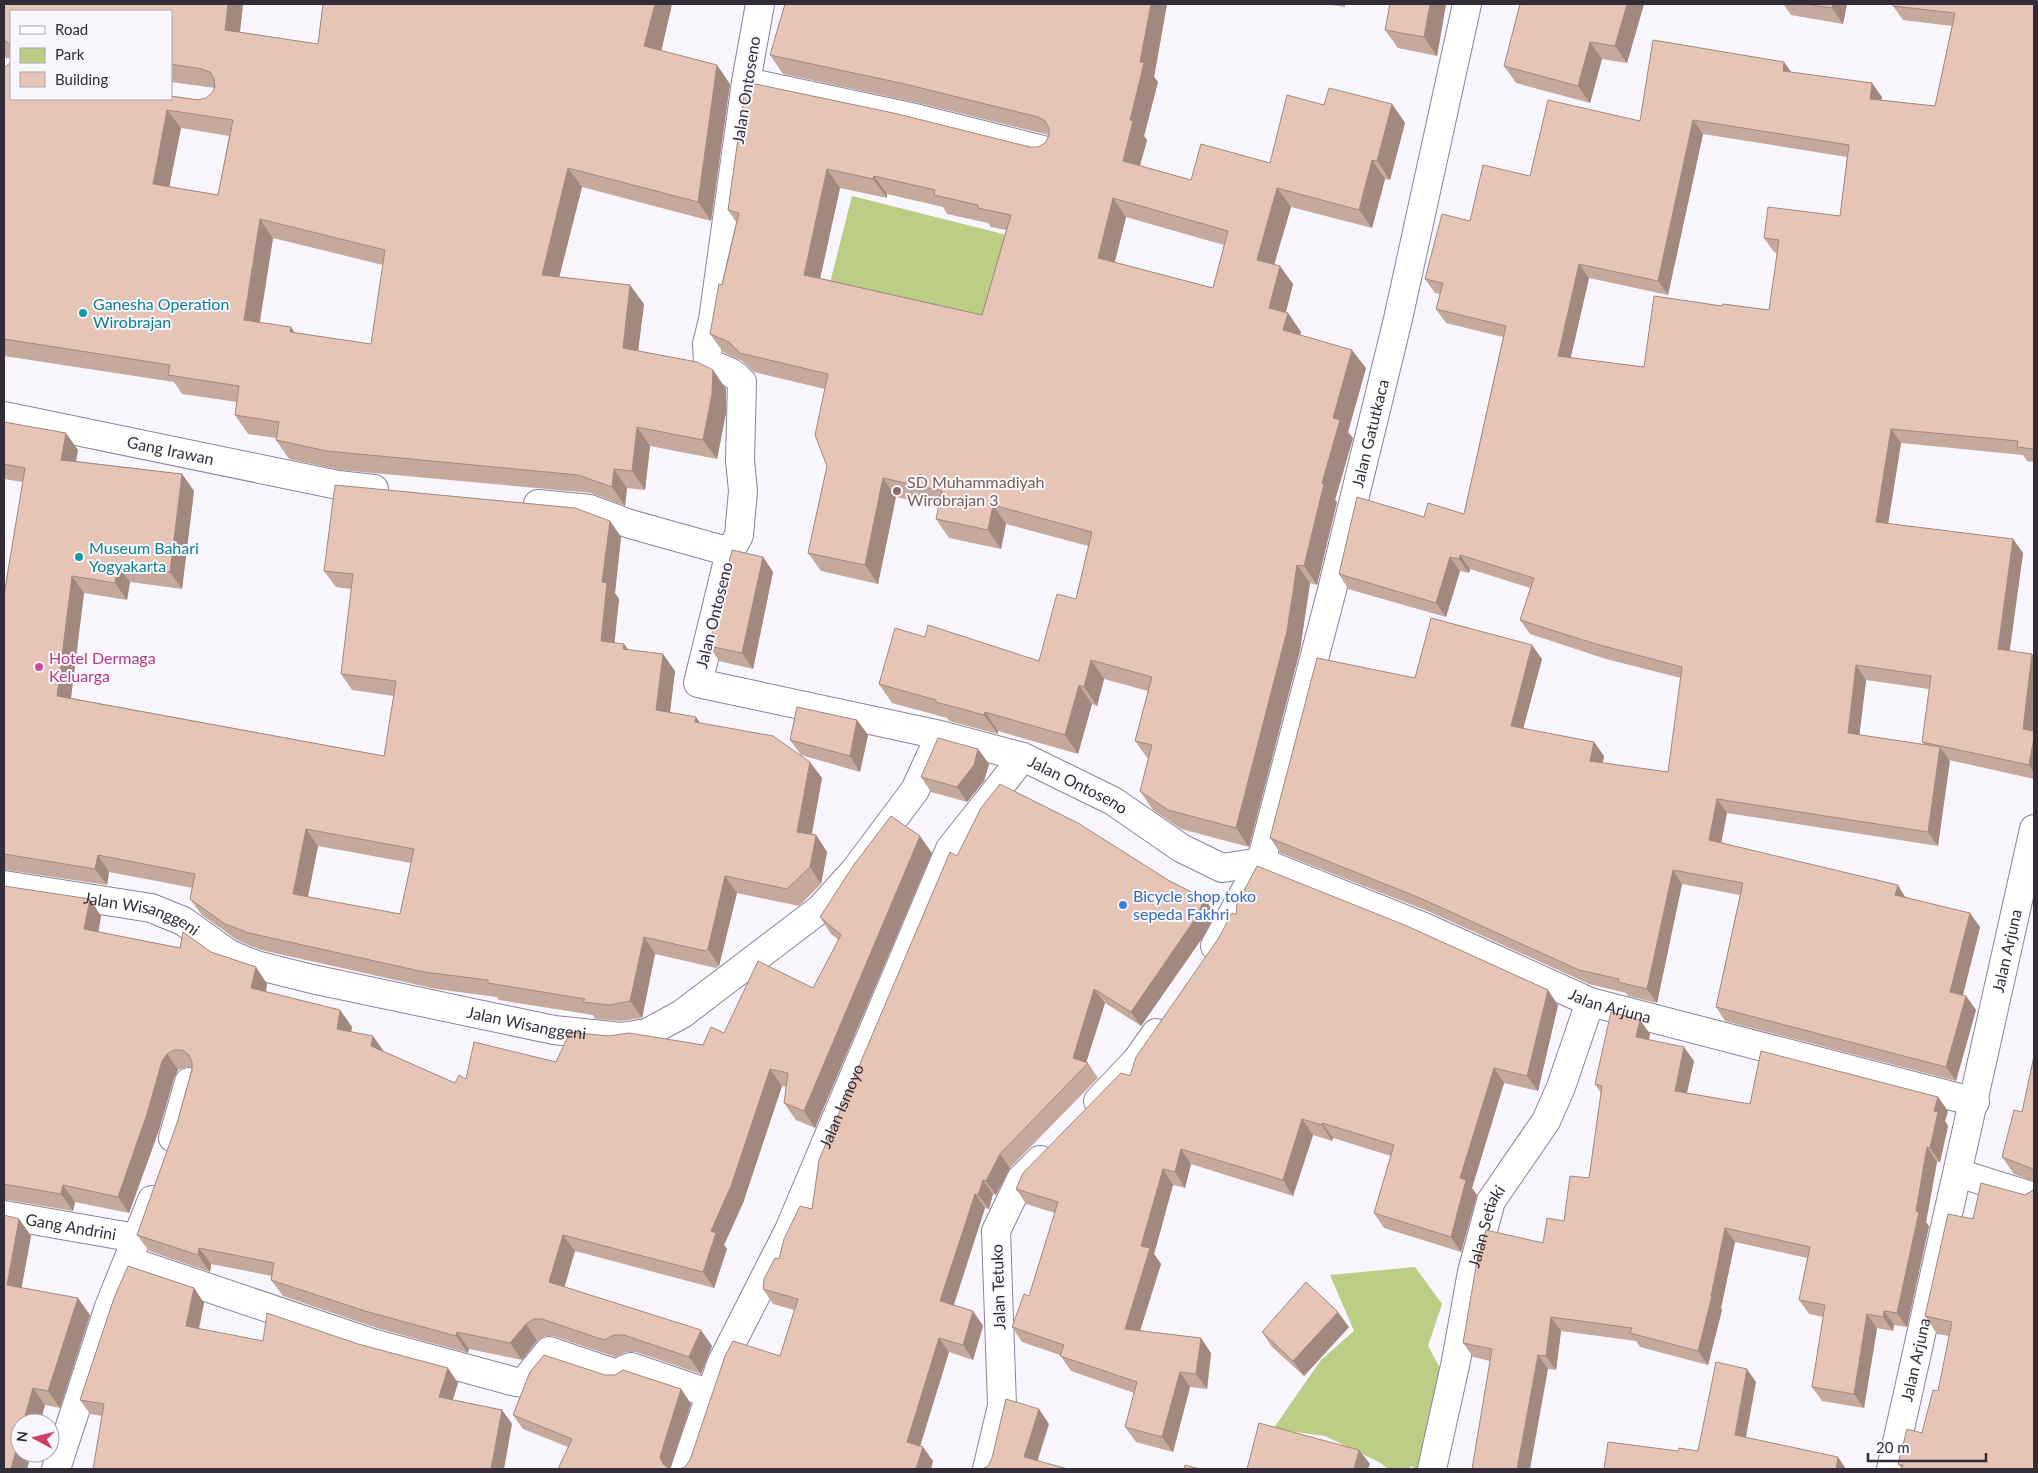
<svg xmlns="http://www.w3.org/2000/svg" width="2038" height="1473" viewBox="0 0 2038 1473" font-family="Lato,sans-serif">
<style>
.green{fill:#bccd86}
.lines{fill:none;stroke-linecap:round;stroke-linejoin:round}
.street-casing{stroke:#8d819e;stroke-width:30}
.street{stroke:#fff;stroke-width:28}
.wall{fill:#c6a99d;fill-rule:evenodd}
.shaded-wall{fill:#a1897f}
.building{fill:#e6c4b6;stroke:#a1897f;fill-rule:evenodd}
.culture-dot{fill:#0f9aa8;stroke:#f9f7fd;stroke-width:2}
.education-dot{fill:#8d6e63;stroke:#f9f7fd;stroke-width:2}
.hotel-dot{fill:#d1479c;stroke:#f9f7fd;stroke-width:2}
.shop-dot{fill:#3f7fe0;stroke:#f9f7fd;stroke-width:2}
.labels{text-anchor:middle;stroke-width:4;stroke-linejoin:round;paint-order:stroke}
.street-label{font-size:16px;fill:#312c38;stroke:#f9f7fd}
.culture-label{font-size:16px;fill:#0d838f;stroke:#f9f7fd;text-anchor:start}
.education-label{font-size:16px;fill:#785e54;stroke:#f9f7fd;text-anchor:start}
.hotel-label{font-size:16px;fill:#b23c85;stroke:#f9f7fd;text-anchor:start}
.shop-label{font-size:16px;fill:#366cbe;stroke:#f9f7fd;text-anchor:start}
</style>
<rect width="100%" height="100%" fill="#f9f7fd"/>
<g class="green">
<path d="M852,196L1011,236L990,324L830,283Z"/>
<path d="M1415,1267L1442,1304L1428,1346L1450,1386L1436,1469H1415L1411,1466L1409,1469H1388L1379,1462L1325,1436L1273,1429L1321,1360L1354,1331L1330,1275Z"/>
</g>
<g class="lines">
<g class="street-casing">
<g id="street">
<path id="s1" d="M760,4L746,82L713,320L707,344L708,363C722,370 730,369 742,382L740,460L743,491L739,535L730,552L698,683L940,735L1023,757L1113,801L1181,848L1222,868L1261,862"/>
<path d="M746,82L915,118L1047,151"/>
<path id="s2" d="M4,416L338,485L374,489"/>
<path d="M538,504L590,509L630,524L730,552"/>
<path id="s3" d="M1261,862L1424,927L1590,1002L1975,1102"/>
<path id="s4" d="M4,885L151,908L183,921L229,954L256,965L312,979L554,1030L621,1037L647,1033L682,1014L820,909L856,869L915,790L937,742"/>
<path id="s5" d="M1215,946L1261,862L1331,594L1398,319L1467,4"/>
<path d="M1098,1101L1137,1060L1156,1033"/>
<path d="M173,1138L189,1082"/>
<path d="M1958,1173L2034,1197"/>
<path id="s6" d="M4,1215L136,1238"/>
<path d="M129,1261L372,1343L516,1382L523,1383L549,1351L620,1375L625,1369L631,1367L711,1394"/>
<path d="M56,1469L109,1307L152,1200"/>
<path id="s7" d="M685,1469L721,1364L789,1230L950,849L1023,757"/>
<path d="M987,1469L1002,1406L996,1231L1021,1179L1040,1160"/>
<path id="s8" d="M1432,1469L1456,1361L1472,1272L1491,1201L1546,1121L1561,1087L1590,1002"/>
<path id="s9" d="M1891,1469L2034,829"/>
</g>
</g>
<use href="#street" class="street"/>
</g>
<g class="wall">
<path d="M4,4H243L240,32L318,44L323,4H672L661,51L730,84L711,221L582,187L559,277L644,304L638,351L713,370L726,389V413L717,459L650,446L645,490L627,488L625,506L591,493L340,470L289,459L276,440V438L248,434L235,415L237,402L182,394L174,382L4,356V68L11,99L198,100L206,98L212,93L215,88L171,82V11H11V58H4ZM181,128L229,136L218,195L169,187ZM273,238L383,265L371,344L295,333L260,322Z"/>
<path d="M785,4H1167L1154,77L1158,82L1144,136L1147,140L1140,166L1191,180L1270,163L1324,105L1392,104L1405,123L1390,180L1385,179L1372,228L1291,207L1274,264L1293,284L1286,312L1288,313L1301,332L1300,335L1366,368L1348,432L1353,438L1335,500L1337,502L1317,585L1310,583L1300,650L1249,847L1181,829L1153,810L1140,791L1148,759L1135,741L1148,691L1104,679L1097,706L1092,704L1078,754L998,731V734L949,721L947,718L892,703L879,684L925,637L1039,661L1076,599L1088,546L1006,524L1001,549L949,538L936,519L939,506L896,497L878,584L821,571L808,553L827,466L825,389L754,372L742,361L723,352L710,334L736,222L728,210L746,82L1030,147H1038L1045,143L1049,135L918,103L783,74L770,55ZM840,188L887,198V194L943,207L947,214L988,223L991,227L1006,230L982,315L820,278ZM1126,217L1224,245L1213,288L1115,262Z"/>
<path d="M1322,4H1345V7Z"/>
<path d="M1390,4H1446L1437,56L1398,48L1385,30Z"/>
<path d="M1644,4L1627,63L1602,59L1590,103L1516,83L1504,66Z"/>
<path d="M1783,4H1847L1843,24L1791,15Z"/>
<path d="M2034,4V462L2027,461L2023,455L1901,443L1888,524L2013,539L2023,553L2009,651L2032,654L2034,657V779L1949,760L1938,846L1727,813L1721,842L1906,897L1980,927L1963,995L1966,996L1976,1010L1956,1081L1725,1021L1716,1007L1740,895L1682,884L1657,1003L1628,996L1626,993L1589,984L1430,912L1280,853L1270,838L1415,678L1542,659L1523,729L1594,742L1604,756L1603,763L1668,772L1681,678L1606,659L1530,634L1520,620L1530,588L1470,569L1469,573L1460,571L1446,617L1348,589L1339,574L1424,517L1464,514L1503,337L1446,323L1436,309L1440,294L1435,293L1425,279L1470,221L1530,176L1640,121L1784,62L1791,72L1882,97L1881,100L1935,106L1952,26L1903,20L1893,6ZM1703,134L1847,157L1840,216L1764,238L1774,252L1777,253L1769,310L1722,306L1644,367L1570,358L1589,278L1668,295ZM1866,680L1929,689L1922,742L1923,744L1859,735Z"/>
<path d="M4,422L78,450L76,461L182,474L194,491L182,589L130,582L127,600L84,593L71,698L384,756L394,696L352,690L341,674L351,589L336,587L324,571L610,521L621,537L615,593L619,599L614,643L624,644L628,650L675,671L670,713L700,723L822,778L812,834L816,835L827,852L821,884L799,906L737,893L719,966L716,968L655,954L642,1018L621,1021L595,1019L593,1015L499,1000L497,997L436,989L261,950L237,940L202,915L190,899L193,888L109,872L107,885L6,870H4V595L23,482L4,479ZM318,846L411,863L400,914L308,897Z"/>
<path d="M763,557L773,572L753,669L719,661L709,646Z"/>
<path d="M857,720L868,735L860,772L801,755L790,740Z"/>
<path d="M978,749L989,764L984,781L967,802L931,792L921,777Z"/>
<path d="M932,853L815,1128L796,1120L784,1103L786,1087L782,1086L743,1203L724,1245L727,1249L714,1288L575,1251L564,1287L712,1346L701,1374L636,1352H626L616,1357L553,1336H545L537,1341L522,1360L469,1349L468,1353L377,1328L283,1296L271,1280L272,1276L211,1264L210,1272L149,1251L137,1235L177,1123L192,1067H186L178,1070L174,1078L159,1130L129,1213L75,1202L73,1211L7,1200H4V886L101,916L98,932L180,948L211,952L256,967L267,984L266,992L340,1010L352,1027L351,1032L383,1051L455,1083L466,1079L556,1062L703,1045L724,1033L813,988L839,940L831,934L820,917Z"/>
<path d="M957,856L1215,914L1203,937L1141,1026L1105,1003L1086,1063H1088L1098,1078L1010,1168L996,1195L993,1194L989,1209L985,1208L954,1305L973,1311L983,1326L973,1360L949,1352L920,1446L933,1461L685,1467L780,1356L794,1310L773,1304L763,1289L779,1259L812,1209Z"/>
<path d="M1236,915L1558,1005L1538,1091L1504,1083L1472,1188L1477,1195L1461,1252L1384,1228L1374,1213L1391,1156L1333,1138L1332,1141L1313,1135L1293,1196L1191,1164L1185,1188L1173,1185L1154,1254L1161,1264L1140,1330L1211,1353L1207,1389L1190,1387L1173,1452L1136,1442L1125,1427L1134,1393L1071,1371L1060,1355L1022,1342L1012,1327L1029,1296L1055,1213L1026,1204L1016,1189L1130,1076Z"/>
<path d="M1640,1020L1650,1034L1649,1039L1694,1061L1687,1093L1750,1104L1938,1097L1948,1111L1945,1121L1948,1126L1940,1162H1937L1926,1222L1929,1226L1907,1327L1894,1325L1893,1331L1877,1328L1864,1408L1822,1401L1812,1387L1823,1317L1809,1314L1799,1300L1807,1258L1735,1242L1721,1308L1722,1310L1708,1365L1640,1347L1636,1341L1561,1331L1556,1370L1490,1361L1473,1357L1463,1343L1543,1243L1564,1221L1589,1178L1601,1093L1595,1084Z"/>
<path d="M2034,1056V1182L2014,1174L2002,1157L2022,1112Z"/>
<path d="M2032,1191L2034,1469H1902L1898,1464L1922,1433L1938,1391L1949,1336L1937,1334L1925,1316L1973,1219Z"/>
<path d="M19,1219L31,1236L21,1288L90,1315L60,1408L45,1405L27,1469H4Z"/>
<path d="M194,1288L204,1303L199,1329L458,1383L453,1400L502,1410L512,1424L102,1416L90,1414L80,1400Z"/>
<path d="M1349,1327L1304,1376L1272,1347L1262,1332Z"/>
<path d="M605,1375L681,1389L691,1404L670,1469L568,1447L523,1429L513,1415Z"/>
</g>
<g class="shaded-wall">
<path d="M228,4H243L238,48L225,30Z"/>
<path d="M655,4H672L658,65L644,46Z"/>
<path d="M1151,4H1167L1154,77L1158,82L1144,136L1147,140L1136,179L1123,161L1140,62Z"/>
<path d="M1430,4H1446L1437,56L1424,37Z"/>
<path d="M1627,4H1644L1627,63L1615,46Z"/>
<path d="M1833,4H1847L1843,24L1832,8Z"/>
<path d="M1590,42L1602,59L1590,103L1578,86Z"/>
<path d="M1784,62L1794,76L1783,71Z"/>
<path d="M717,65L730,84L711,221L698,202Z"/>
<path d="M1872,83L1882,97L1880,113L1870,99Z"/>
<path d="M1392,104L1405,123L1390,180L1377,161Z"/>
<path d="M167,110L181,128L166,203L153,184Z"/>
<path d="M1693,120L1703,134L1668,295L1658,281Z"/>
<path d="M1372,160L1385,179L1372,228L1359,210Z"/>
<path d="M568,168L582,187L555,294L542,275Z"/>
<path d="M827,169L840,188L817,293L804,275Z"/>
<path d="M874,176L887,194V198L873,179Z"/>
<path d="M1277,188L1291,207L1270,279L1257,260Z"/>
<path d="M1113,198L1126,217L1111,276L1098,258Z"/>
<path d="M260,219L273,238L257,338L244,320Z"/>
<path d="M1579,264L1589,278L1568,370L1558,356Z"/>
<path d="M1280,266L1293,284L1282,327L1269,308Z"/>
<path d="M630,285L644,304L636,367L623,348Z"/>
<path d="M1288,313L1301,332L1296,349L1283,330Z"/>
<path d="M291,327L304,346L290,332Z"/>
<path d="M1352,350L1366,368L1348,432L1353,438L1335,500L1337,502L1317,585L1304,566L1322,483L1333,418Z"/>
<path d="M713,370L726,389V413L717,459L703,440Z"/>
<path d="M637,427L650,446L645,490L632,471Z"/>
<path d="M1891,429L1901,443L1886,537L1876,522Z"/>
<path d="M66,433L78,450L73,476L61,460Z"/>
<path d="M614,469L627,488L625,506L612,487Z"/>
<path d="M182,474L194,491L182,589L170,572Z"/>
<path d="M883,478L896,497L878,584L865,565Z"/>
<path d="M993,505L1006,524L1001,549L988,530Z"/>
<path d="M610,521L621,537L615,593L619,599L613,658L601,641L602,582Z"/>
<path d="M2013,539L2023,553L2008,664L1998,649Z"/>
<path d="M1460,555L1470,569L1469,573L1459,559Z"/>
<path d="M763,557L773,572L753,669L742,653Z"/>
<path d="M1450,557L1460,571L1446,617L1436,603Z"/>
<path d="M1297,565L1310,583L1300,650L1249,847L1236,828Z"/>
<path d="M118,566L130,582L127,600L115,583Z"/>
<path d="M72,576L84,593L69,713L57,696Z"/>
<path d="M624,644L636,661L623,649Z"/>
<path d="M1532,645L1542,659L1520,740L1511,726Z"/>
<path d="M663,654L675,671L668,727L656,710Z"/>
<path d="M2032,654L2034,657V730L2032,743L2023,729Z"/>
<path d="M1091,660L1104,679L1097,706L1084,687Z"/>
<path d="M1856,665L1866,680L1858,747L1848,733Z"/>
<path d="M1079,685L1092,704L1078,754L1065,735Z"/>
<path d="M985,712L998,731V734L984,715Z"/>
<path d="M696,717L708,734L695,722Z"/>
<path d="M857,720L868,735L860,772L850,756Z"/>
<path d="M2034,738V773L2029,765Z"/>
<path d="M1594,742L1604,756L1600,775L1590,761Z"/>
<path d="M1940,747L1950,761L1938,846L1928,832Z"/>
<path d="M978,749L989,764L984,781L967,802L957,787Z"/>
<path d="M810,762L822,778L809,848L797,832Z"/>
<path d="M1717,799L1727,813L1719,854L1709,840Z"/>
<path d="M306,829L318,846L305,911L293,894Z"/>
<path d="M816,835L827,852L821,884L810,867Z"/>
<path d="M920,836L932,853L815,1128L804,1111Z"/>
<path d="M98,855L109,872L107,885L95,869Z"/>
<path d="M1673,870L1682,884L1657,1003L1647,989Z"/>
<path d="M725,876L737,893L719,966L708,949Z"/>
<path d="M1898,885L1907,900L1895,895Z"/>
<path d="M90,899L101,916L96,946L84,929Z"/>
<path d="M1205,899L1215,914L1203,937L1141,1026L1131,1012Z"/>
<path d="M1970,913L1980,927L1960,1006L1950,992Z"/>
<path d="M644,937L655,954L642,1018L630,1001Z"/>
<path d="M256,967L267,984L263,1005L251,988Z"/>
<path d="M1094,989L1105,1003L1085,1066L1073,1058Z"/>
<path d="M1548,990L1558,1005L1538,1091L1527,1076Z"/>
<path d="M1966,996L1976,1010L1956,1081L1946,1067Z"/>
<path d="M340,1010L352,1027L348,1046L337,1029Z"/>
<path d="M1640,1020L1650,1034L1646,1051L1636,1037Z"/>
<path d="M373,1036L385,1053L371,1046Z"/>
<path d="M1684,1047L1694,1061L1684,1105L1675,1091Z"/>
<path d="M167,1054L178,1070L174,1078L159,1130L129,1213L118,1197L162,1061Z"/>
<path d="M1494,1068L1504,1083L1472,1188L1477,1195L1461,1252L1451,1237L1460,1178Z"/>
<path d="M770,1069L782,1086L743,1203L724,1245L727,1249L714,1288L703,1272L711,1231Z"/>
<path d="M1938,1097L1948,1111L1945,1121L1948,1126L1940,1162L1930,1148L1934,1111Z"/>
<path d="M1302,1119L1313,1135L1293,1196L1283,1180Z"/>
<path d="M1322,1123L1333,1138L1332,1141L1322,1125Z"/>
<path d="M1927,1147L1937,1162L1926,1222L1929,1226L1907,1327L1897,1313Z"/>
<path d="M1181,1149L1191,1164L1185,1188L1175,1172Z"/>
<path d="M1000,1154L1010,1168L996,1195L986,1181Z"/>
<path d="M1163,1169L1173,1185L1154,1254L1161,1264L1136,1344L1125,1329L1141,1246Z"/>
<path d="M983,1180L993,1194L989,1209L978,1195Z"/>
<path d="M63,1185L75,1202L73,1211L61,1194Z"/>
<path d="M975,1194L985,1208L950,1316L940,1301Z"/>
<path d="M19,1219L31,1236L19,1302L7,1285Z"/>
<path d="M1725,1228L1735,1242L1721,1308L1722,1310L1708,1365L1698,1351Z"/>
<path d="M563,1235L575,1251L561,1299L549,1282Z"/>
<path d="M199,1248L211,1264L210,1272L198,1255Z"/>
<path d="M194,1288L204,1303L196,1341L186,1326Z"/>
<path d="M78,1298L90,1315L60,1408L48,1391Z"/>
<path d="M973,1311L983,1326L973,1360L963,1345Z"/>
<path d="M1884,1311L1894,1325L1893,1331L1883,1317Z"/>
<path d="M1338,1312L1349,1327L1304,1376L1293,1361Z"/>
<path d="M1867,1314L1877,1328L1864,1408L1854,1394Z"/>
<path d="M1551,1317L1561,1331L1556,1370L1546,1356Z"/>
<path d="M526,1324L537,1341L522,1360L510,1343Z"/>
<path d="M701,1330L712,1346L701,1374L689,1357Z"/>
<path d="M457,1332L469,1349L468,1353L456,1336Z"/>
<path d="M939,1338L949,1352L917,1456L907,1442Z"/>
<path d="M1201,1338L1211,1353L1207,1389L1196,1374Z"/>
<path d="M1538,1355L1548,1369L1530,1469H1517Z"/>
<path d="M448,1368L458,1383L449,1411L439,1397Z"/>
<path d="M1747,1369L1756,1382L1744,1448L1735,1435Z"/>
<path d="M1180,1372L1190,1387L1173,1452L1162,1437Z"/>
<path d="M33,1388L45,1405L40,1423H23Z"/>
<path d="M681,1389L691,1404L670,1469H666L663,1464L660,1457Z"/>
<path d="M1039,1409L1049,1424L1035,1469L1024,1457Z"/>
<path d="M502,1410L512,1424L504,1469H491Z"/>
<path d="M20,1435V1453H31L27,1469H11Z"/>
<path d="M923,1447L933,1461L931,1469H916Z"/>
<path d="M1359,1450L1370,1464L1368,1469H1354Z"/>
<path d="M1838,1457L1846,1469H1836Z"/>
</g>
<g class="building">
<path d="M4,4H228L225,30L318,44L323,4H655L644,46L717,65L698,202L568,168L542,275L630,285L623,348L697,362L713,370L712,394L703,440L637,427L632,471L614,469L612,487L578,475L327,451L276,440L279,422L235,415L239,386L168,375L170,365L4,339V68L10,63L11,61V99H171V96L198,100L206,98L212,93L215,87L214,79L210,72L202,69L171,64V11H11V47L7,42L4,40ZM167,110L233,120L218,195L153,184ZM260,219L385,250L371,344L290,332L291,327L244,320Z"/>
<path d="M785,4H1151L1140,62L1144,63L1130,120L1133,121L1123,161L1191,180L1201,144L1270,163L1287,95L1324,105L1329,88L1392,104L1377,161L1372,160L1359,210L1277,188L1257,260L1280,266L1269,308L1288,313L1283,330L1352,350L1333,418L1340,420L1322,483L1324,484L1304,566L1297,565L1287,631L1236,828L1168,810L1140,791L1152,745L1135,741L1152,677L1091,660L1084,687L1079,685L1065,735L985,712L984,715L936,702V700L879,684L895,628L925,637L928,625L1039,661L1057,594L1076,599L1092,532L993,505L988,530L936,519L942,491L883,478L865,565L808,553L827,466L815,435L828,374L740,353L729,342L710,334L719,284L722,285L739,213L728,210L746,82L898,114L1030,147H1038L1045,143L1049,136V128L1045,121L1038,117L905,84L770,55ZM827,169L873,179L874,176L935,190L934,195L978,205V208L1011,215L982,315L804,275ZM1113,198L1228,231L1213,288L1098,258Z"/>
<path d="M1390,4H1430L1424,37L1385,30Z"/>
<path d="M1520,4H1627L1615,46L1590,42L1578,86L1504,66Z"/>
<path d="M1806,4H1833L1832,8Z"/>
<path d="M1893,4H2034V449L2017,447L2018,441L1891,429L1876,522L2013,539L1998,649L2032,654L2023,729L2034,731V738L2029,765L1922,742L1931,676L1856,665L1848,733L1940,747L1928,832L1717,799L1709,840L1898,885L1895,895L1970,913L1950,992L1966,996L1946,1067L1716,1007L1743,883L1673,870L1647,989L1618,982L1619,979L1579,970L1420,898L1270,838L1317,658L1415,678L1431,618L1532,645L1511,726L1594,742L1590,761L1668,772L1682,667L1596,644L1520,620L1534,578L1460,555L1459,559L1450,557L1436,603L1339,574L1357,497L1424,517L1428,503L1464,514L1506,326L1436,309L1443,283L1425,279L1442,214L1470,221L1483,165L1530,176L1548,100L1640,121L1653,40L1784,62L1783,71L1872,83L1870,99L1935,106L1955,13L1893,6ZM1693,120L1849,145L1840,216L1768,207L1764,238L1779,240L1769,310L1723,304L1722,306L1654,296L1644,367L1558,356L1579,264L1658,281Z"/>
<path d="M4,422L66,433L61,460L182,474L170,572L118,566L115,583L72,576L57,696L384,756L396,681L341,674L353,574L324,571L335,485L575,508L610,521L602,582L607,583L601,641L624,644L623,649L663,654L656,710L696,717L695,722L773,736L810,762L797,832L816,835L810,867L787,889L725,876L708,949L705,951L644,937L630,1001L609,1005L583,1002L585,999L488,983V980L424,972L249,933L225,924L190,899L195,874L98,855L95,869L4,854V595L25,468L4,464ZM306,829L414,849L400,914L293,894Z"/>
<path d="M732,550L763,557L742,653L709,646Z"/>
<path d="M797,707L857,720L850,756L790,740Z"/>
<path d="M938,738L978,749L974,765L957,787L921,777Z"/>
<path d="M1000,784L1078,823L1168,880L1205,899L1193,922L1131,1012L1094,989L1073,1058L1088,1063L1000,1154L986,1181L983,1180L978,1195L975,1194L940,1301L973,1311L963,1345L939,1338L907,1442L923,1447L916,1469H679L685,1467L690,1460L725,1356L733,1341L780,1356L798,1299L763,1289L764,1279L775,1258L779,1259L784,1239L800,1206L812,1209L819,1160L950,852L957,856L981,808Z"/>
<path d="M891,816L920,836L804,1111L784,1103L788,1073L770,1069L731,1186L711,1231L716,1233L703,1272L563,1235L549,1282L701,1330L689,1357L624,1335H614L604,1340L542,1319H534L526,1324L510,1343L457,1332L456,1336L365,1311L271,1280L274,1263L199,1248L198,1255L137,1235L177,1123L192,1070V1062L189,1055L182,1050H174L167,1054L162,1061L147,1114L118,1197L63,1185L61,1194L4,1184V886L90,899L84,929L180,948L183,932L211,952L256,967L251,988L340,1010L337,1029L373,1036L371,1046L455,1083L459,1075L466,1079L474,1042L556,1062L570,1032L608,1036L629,1033L703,1045L711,1027L724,1033L758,961L813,988L841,935L820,917L853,866Z"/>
<path d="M1257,866L1407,926L1548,990L1527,1076L1494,1068L1460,1178L1466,1180L1451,1237L1374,1213L1394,1145L1322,1123V1125L1302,1119L1283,1180L1181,1149L1175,1172L1163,1169L1141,1246L1150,1248L1125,1329L1201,1338L1196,1374L1180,1372L1162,1437L1125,1427L1137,1382L1060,1356L1064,1345L1012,1327L1024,1294L1029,1296L1058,1202L1016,1189L1023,1173L1121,1073L1130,1076L1136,1057L1218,939L1232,913L1236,915L1237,904Z"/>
<path d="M1611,1012L1640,1020L1636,1037L1684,1047L1675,1091L1750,1104L1761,1051L1938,1097L1934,1111L1938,1112L1930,1148L1927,1147L1916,1211L1919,1212L1897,1313L1884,1311L1883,1317L1867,1314L1854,1394L1812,1387L1825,1305L1799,1300L1810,1247L1725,1228L1711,1296H1712L1698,1351L1630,1333L1632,1328L1551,1317L1546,1356L1538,1355L1517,1469H1472L1492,1349L1463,1343L1477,1261L1486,1230L1543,1243L1547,1218L1564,1221L1570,1176L1589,1178L1602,1086L1595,1084Z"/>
<path d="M2034,1056V1171L2033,1169L2002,1157L2014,1110L2022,1112Z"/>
<path d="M1981,1183L2025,1195L2032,1191L2034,1188V1469H1902L1903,1465L1898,1464L1907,1429L1922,1433L1933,1390L1938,1391L1952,1322L1925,1316L1948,1214L1973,1219Z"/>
<path d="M4,1215L19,1219L7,1285L78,1298L48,1391L33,1388L23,1423H20V1435L11,1469H4Z"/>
<path d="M128,1266L194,1288L186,1326L263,1341L267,1313L358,1344L448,1368L439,1397L502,1410L491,1469H93L104,1404L80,1400L114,1298Z"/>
<path d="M1306,1282L1338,1312L1293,1361L1262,1332Z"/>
<path d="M544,1355L605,1375H615L623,1370L681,1389L660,1457L663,1464L670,1469H558L572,1439L513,1415L530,1372Z"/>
<path d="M1716,1362L1747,1369L1735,1435L1838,1457L1836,1469H1604L1608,1442L1678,1451L1679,1448L1698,1451Z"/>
<path d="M1006,1399L1039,1409L1024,1457L1068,1469H982L988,1466L992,1458Z"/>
<path d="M1259,1423L1359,1450L1354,1469H1247Z"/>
<path d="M1185,1465L1200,1469H1184Z"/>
</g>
<g class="culture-dot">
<circle cx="83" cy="313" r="5"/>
<circle cx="79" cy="557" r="5"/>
</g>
<circle class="education-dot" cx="897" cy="491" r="5"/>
<circle class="hotel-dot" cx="39" cy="667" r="5"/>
<circle class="shop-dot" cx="1123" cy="905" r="5"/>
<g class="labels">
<g class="street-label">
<text transform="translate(746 90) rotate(-81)" y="6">Jalan Ontoseno</text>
<text dy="6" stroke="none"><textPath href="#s5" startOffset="538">Jalan Gatutkaca</textPath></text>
<text dy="6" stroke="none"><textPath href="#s2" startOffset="170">Gang Irawan</textPath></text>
<text transform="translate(714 615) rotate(-76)" y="6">Jalan Ontoseno</text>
<text dy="6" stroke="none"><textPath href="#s1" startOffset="1105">Jalan Ontoseno</textPath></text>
<text dy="6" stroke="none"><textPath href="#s4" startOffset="141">Jalan Wisanggeni</textPath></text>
<text dy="6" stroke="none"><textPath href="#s9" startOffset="531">Jalan Arjuna</textPath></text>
<text dy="6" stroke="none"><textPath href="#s3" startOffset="378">Jalan Arjuna</textPath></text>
<text dy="6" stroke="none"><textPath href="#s4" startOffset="546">Jalan Wisanggeni</textPath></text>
<text dy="6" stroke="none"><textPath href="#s7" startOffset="396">Jalan Ismoyo</textPath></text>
<text dy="6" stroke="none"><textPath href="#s6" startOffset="68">Gang Andrini</textPath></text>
<text dy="6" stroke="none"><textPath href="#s8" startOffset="249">Jalan Setiaki</textPath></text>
<text transform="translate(998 1287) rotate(-92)" y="6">Jalan Tetuko</text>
<text dy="6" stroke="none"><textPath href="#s9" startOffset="112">Jalan Arjuna</textPath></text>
</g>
<g class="culture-label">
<text x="93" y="310">Ganesha Operation<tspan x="93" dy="18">Wirobrajan</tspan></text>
<text x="89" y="554">Museum Bahari<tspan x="89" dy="18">Yogyakarta</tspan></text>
</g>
<g class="education-label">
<text x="907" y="488">SD Muhammadiyah<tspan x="907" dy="18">Wirobrajan 3</tspan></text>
</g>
<g class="hotel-label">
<text x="49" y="664">Hotel Dermaga<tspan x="49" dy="18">Keluarga</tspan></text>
</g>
<g class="shop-label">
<text x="1133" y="902">Bicycle shop toko<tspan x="1133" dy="18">sepeda Fakhri</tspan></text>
</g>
</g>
<rect width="2038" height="1473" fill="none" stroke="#312c38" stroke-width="10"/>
<rect x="10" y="10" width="162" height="90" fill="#f9f7fd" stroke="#a9a6ae"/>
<rect x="20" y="26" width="25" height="8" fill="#ffffff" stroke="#a9a6ae"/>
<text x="55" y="35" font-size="15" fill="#312c38">Road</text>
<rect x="20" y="48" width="25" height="15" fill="#bccd86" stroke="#a9a6ae"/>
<text x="55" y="60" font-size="15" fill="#312c38">Park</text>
<rect x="20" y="72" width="25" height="15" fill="#e6c4b6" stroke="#a9a6ae"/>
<text x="55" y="85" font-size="15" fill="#312c38">Building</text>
<g transform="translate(35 1438) rotate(277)"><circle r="24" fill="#f9f7fd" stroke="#a9a6ae"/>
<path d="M0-4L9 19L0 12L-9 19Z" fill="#cd3e67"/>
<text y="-8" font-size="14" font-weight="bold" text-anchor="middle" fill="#312c38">N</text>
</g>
<path d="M1868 1453v8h118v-8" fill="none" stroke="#312c38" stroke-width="2.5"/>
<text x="1876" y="1453" font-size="15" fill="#312c38" stroke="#f9f7fd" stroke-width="4" paint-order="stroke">20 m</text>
</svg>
